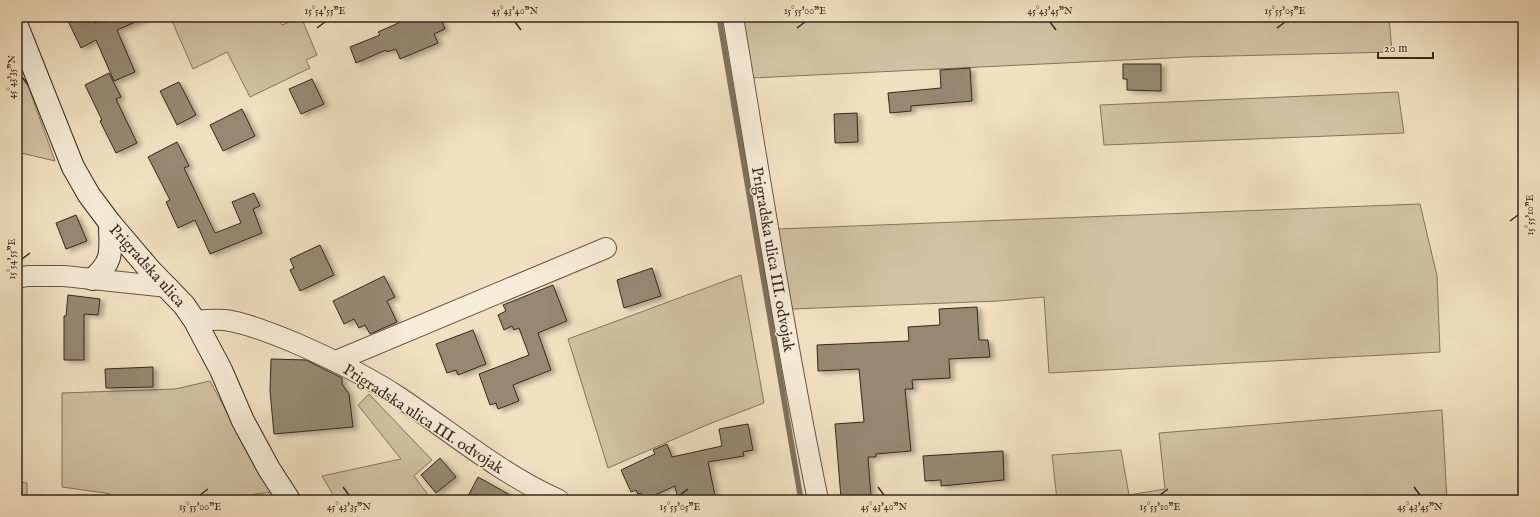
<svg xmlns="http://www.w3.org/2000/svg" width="1540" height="517" viewBox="0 0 1540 517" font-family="'IM FELL English',serif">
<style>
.green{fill:#d2c2a5;stroke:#837560}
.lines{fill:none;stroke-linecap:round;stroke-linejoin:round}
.stream{stroke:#7f715d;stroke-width:5.5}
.building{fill:#978872;stroke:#34281c;filter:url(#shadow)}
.street-casing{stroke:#645645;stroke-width:22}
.secondary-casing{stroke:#34281c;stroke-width:24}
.street{stroke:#f7ecd7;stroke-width:20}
.secondary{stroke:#f7ecd7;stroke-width:22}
.ticks{fill:none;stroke:#34281c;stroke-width:1.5}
.labels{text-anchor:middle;stroke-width:3;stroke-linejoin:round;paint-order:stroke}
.street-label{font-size:16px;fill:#34281c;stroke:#f7ecd7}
.neatline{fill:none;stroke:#34281c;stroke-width:1.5}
.ticks-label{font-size:10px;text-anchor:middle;fill:#34281c}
</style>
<defs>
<filter id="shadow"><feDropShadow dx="4.5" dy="2.5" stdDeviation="2" flood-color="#0004"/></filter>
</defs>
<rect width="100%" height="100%" fill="#f2e1c1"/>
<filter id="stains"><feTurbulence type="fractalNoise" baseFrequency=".005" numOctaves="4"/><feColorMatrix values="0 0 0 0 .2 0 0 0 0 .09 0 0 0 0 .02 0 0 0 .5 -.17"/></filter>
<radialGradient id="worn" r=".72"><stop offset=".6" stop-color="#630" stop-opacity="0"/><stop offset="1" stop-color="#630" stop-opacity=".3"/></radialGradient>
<g class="green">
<path d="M180,17H278L282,25L301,17L317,55L306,60L310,68L250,97L227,52L193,69L172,21Z"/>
<path d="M742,17H1389L1392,52L1188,57L752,78Z"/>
<path d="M17,78L26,80L55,161L17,152Z"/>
<path d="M1398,92L1404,133L1104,145L1100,105Z"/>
<path d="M1420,204L1437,276L1440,352L1049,373L1044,297L998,301L792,309L777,229Z"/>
<path d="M741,275L764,403L709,424L608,468L568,339Z"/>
<path d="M210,381L255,464L273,492L255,494L254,500H134L105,493L62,487V393L175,389Z"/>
<path d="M369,394L432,460L414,476L432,500H336L322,476L401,459L358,405Z"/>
<path d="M1442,410L1447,500H1057L1052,455L1121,450L1129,495L1165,489L1159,433Z"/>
<path d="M17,481L27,483V500H17Z"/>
</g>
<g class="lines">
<path class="stream" d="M719,17L801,500"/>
</g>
<g class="building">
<path d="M76,17H92L95,23L109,17H147L117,30L135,72L114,81L96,40L81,48L68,21Z"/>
<path d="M412,17H440L445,29L434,34L438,43L400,59L396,49L387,52L386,50L356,63L350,47L380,35L378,32Z"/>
<path d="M1123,64H1161V91L1127,90V79H1123Z"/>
<path d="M970,68L972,101L911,106V111L890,113L888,93L941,88L940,70Z"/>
<path d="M109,73L121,97L116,99L137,143L116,153L100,121L102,120L85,85Z"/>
<path d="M312,79L324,104L301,114L289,89Z"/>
<path d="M179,82L196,115L177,125L160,91Z"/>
<path d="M242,109L255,136L223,151L210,125Z"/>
<path d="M857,113L858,142L835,143L834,114Z"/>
<path d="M177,142L189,166L184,168L215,233L241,223L232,202L254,193L260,206L253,209L262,233L210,254L195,220L178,228L166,202L170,200L148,157Z"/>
<path d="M76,215L87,241L66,249L56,223Z"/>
<path d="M320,245L334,275L300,291L290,270L294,268L290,259Z"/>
<path d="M652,268L661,296L624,308L617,280Z"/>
<path d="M384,276L395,297L387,301L397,322L370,334L365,325L359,328L354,319L344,324L333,301Z"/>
<path d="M553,285L567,321L538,333L551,370L513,385L519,401L498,409L496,403L490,405L479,374L529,355L519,328L514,330L512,326L504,330L498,315L506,311L503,305Z"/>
<path d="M68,295L100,299L98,315L84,314V360H64V316H66Z"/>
<path d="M977,307L979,340H988L990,357L949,359L950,378L912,380L913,389H905L911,451L876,454V457H868L871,496L841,498L835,424L864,422L859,369L818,371L817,345L909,341L908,327L940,325L939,309Z"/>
<path d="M473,330L486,364L458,375L456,370L447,373L436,344Z"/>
<path d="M271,359L306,360L342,378V384L349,394L353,427L274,434L270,391Z"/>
<path d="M153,367V387L106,388L105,369Z"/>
<path d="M748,424L753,450L743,452L744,456L708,462L716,500H678L675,486L644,500L641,493L638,494L636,490L631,492L621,470L655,454L653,450L667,444L672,457L722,446L719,429Z"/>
<path d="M1003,451L1004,480L941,486V480L925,481L923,456Z"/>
<path d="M440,458L456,477L436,493L421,475Z"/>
<path d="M478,477L519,500H466Z"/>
</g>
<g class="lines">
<g class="street-casing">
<g id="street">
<path d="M733,17C760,178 785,340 818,500"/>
<path d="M17,278L28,276H64L168,287"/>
<path d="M195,321C205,320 215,319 225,320C248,323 279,336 300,345C334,360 367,376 399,397C451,432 501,474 559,500"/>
<path d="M336,361L606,248"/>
</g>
</g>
<g class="secondary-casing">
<g id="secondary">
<path d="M17,26L73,167L89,195L110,223L150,270L184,305L195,321L221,370L243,421L269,469L289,500"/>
<path d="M93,279C115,260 110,250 110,223"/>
</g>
</g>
<use href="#street" class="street"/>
<use href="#secondary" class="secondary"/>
</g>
<path class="ticks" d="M515,22L521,30M1050,22L1056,30M317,28L325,22M797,28L805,22M1277,28L1285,22M22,77L28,85M1510,221L1518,215M22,259L30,253M343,487L349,495M878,487L884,495M1414,487L1420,495M200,495L208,489M680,495L688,489M1160,495L1168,489"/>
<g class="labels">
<g class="street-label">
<text transform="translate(774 259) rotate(80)" y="6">Prigradska ulica III. odvojak</text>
<text transform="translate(148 265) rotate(48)" y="6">Prigradska ulica</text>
<text transform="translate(424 418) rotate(33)" y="6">Prigradska ulica III. odvojak</text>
</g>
</g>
<rect width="1540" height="517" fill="none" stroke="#f2e1c1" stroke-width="44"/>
<path d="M1378 52v6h55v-6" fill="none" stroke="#34281c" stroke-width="2"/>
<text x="1384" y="52" font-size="12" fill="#34281c" stroke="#f7ecd7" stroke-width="3" paint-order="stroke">20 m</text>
<rect x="22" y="22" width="1496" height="473" class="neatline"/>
<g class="ticks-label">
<text x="325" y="14">15°54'55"E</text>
<text x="515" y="14">45°43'40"N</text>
<text x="805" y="14">15°55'00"E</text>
<text x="1050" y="14">45°43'45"N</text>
<text x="1285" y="14">15°55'05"E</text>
<text transform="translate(11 77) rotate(-90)" y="4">45°43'35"N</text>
<text transform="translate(1529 215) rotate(-90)" y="4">15°55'10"E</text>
<text transform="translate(11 259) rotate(-90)" y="4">15°54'55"E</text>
<text x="200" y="510">15°55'00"E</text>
<text x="349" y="510">45°43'35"N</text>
<text x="680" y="510">15°55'05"E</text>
<text x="884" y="510">45°43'40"N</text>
<text x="1160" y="510">15°55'10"E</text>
<text x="1420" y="510">45°43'45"N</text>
</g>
<rect width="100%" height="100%" filter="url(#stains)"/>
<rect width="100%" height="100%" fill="url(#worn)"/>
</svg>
